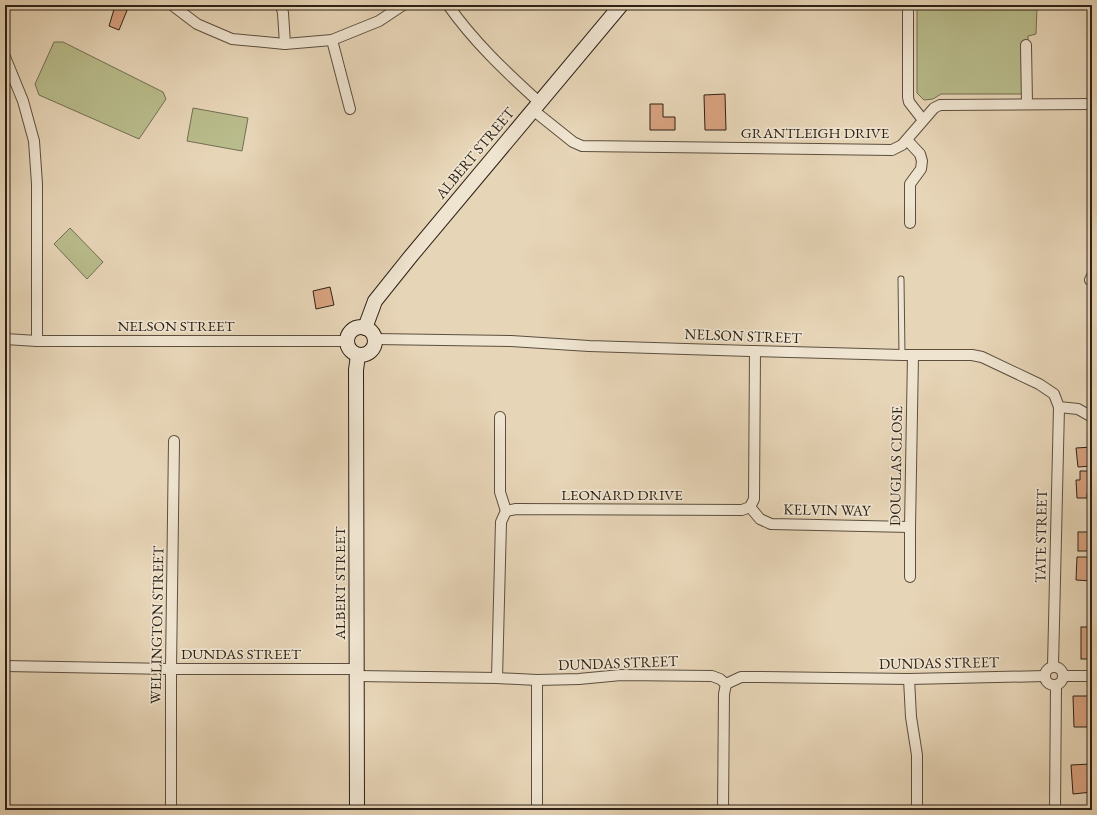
<svg xmlns="http://www.w3.org/2000/svg" width="1097" height="815" viewBox="0 0 1097 815" font-family="'EB Garamond',serif">
<style>
.green{fill:#b9bc8c;stroke:#736f52}
.building{fill:#d8a27f;stroke:#2d2217}
.lines{fill:none;stroke-linecap:round;stroke-linejoin:round}
.lane-casing{stroke:#5c4f3f;stroke-width:7}
.street-casing{stroke:#5c4f3f;stroke-width:12}
.secondary-casing{stroke:#2d2217;stroke-width:16}
.lane{stroke:#efe4d0;stroke-width:5}
.street{stroke:#efe4d0;stroke-width:10}
.secondary{stroke:#efe4d0;stroke-width:14}
.labels{text-anchor:middle;stroke-width:3.5;stroke-linejoin:round;paint-order:stroke}
.street-label{font-size:15px;fill:#2d2217;stroke:#efe4d0}
</style>
<rect width="100%" height="100%" fill="#e7d5b7"/>
<filter id="stains"><feTurbulence type="fractalNoise" baseFrequency=".005" numOctaves="4"/><feColorMatrix values="0 0 0 0 .2 0 0 0 0 .09 0 0 0 0 .02 0 0 0 .5 -.17"/></filter>
<radialGradient id="worn" r=".72"><stop offset=".6" stop-color="#630" stop-opacity="0"/><stop offset="1" stop-color="#630" stop-opacity=".3"/></radialGradient>
<g class="green">
<path d="M917,5H1035L1037,7L1036,34L1028,36L1029,83L1027,90L1022,94H941L933,99L924,100L917,93Z"/>
<path d="M54,42H63L163,92L166,99L139,139L39,95L35,84Z"/>
<path d="M193,108L248,118L242,151L187,141Z"/>
<path d="M70,228L103,262L87,279L54,244Z"/>
</g>
<g class="building">
<path d="M119,5H122L128,8L119,30L109,26L115,6L118,7Z"/>
<path d="M725,94L726,130H705L704,95Z"/>
<path d="M650,104H663V117H675V130H650Z"/>
<path d="M330,287L334,305L316,309L313,291Z"/>
<path d="M1092,447V466L1078,467L1076,448Z"/>
<path d="M1080,471H1092V494H1087V498H1077L1076,480H1080Z"/>
<rect x="1078" y="532" width="14" height="19"/>
<path d="M1077,557H1088V566H1092V581L1076,580Z"/>
<rect x="1081" y="627" width="11" height="32"/>
<path d="M1073,696H1092L1091,727H1074Z"/>
<path d="M1091,764L1092,792L1073,794L1071,765Z"/>
</g>
<g class="lines">
<g class="lane-casing">
<path id="lane" d="M901,279L902,355"/>
</g>
<g class="street-casing">
<g id="street">
<path d="M172,5L197,24L232,39L285,44L332,40L379,21L403,5"/>
<path d="M281,5L283,13L285,44"/>
<path d="M448,5C474,42 506,72 539,102"/>
<path d="M908,5V97L909,102L923,120"/>
<path d="M332,40L350,109"/>
<path d="M1026,45L1027,104"/>
<path d="M5,57L23,101L34,141L37,184V341"/>
<path d="M533,110L573,142L582,146L892,150L902,145L934,108L940,105L1092,104"/>
<path d="M907,140L920,154L922,161L921,169L910,184V223"/>
<path d="M1090,280L1092,276"/>
<path d="M5,339L37,341H347"/>
<path d="M375,339L511,341L589,346L750,351L902,355H972L982,357L1039,384L1054,394L1059,407L1078,409L1092,417"/>
<path d="M500,417V492L506,511"/>
<path d="M750,507L760,519L771,524L910,527"/>
<path d="M910,577V527L913,355"/>
<path d="M5,666L171,669H357"/>
<path d="M1053,666L1059,407"/>
<circle cx="1054" cy="676" r="9"/>
<path d="M357,676L497,678L537,680L579,679L621,675L712,676L720,679L726,684L741,677H756L909,679L1045,676"/>
<path d="M1063,676H1092"/>
<path d="M497,678L501,522L506,511L516,509L742,510L750,507L754,499L755,351"/>
<path d="M909,679L911,717L917,755V810"/>
<path d="M537,680V810"/>
<path d="M171,810V669L174,441"/>
<path d="M723,810L724,694L726,684"/>
<path d="M1055,810L1056,685"/>
</g>
</g>
<g class="secondary-casing">
<g id="secondary">
<circle cx="361" cy="341" r="14"/>
<path d="M365,328L375,301L411,256L621,5"/>
<path d="M357,810L356,370L358,355"/>
</g>
</g>
<use href="#lane" class="lane"/>
<use href="#street" class="street"/>
<use href="#secondary" class="secondary"/>
</g>
<g class="labels">
<g class="street-label">
<text x="815" y="138">GRANTLEIGH DRIVE</text>
<text transform="translate(475 153) rotate(-50)" y="5">ALBERT STREET</text>
<text x="176" y="331">NELSON STREET</text>
<text transform="translate(743 336) rotate(2)" y="5">NELSON STREET</text>
<text transform="translate(896 466) rotate(-89)" y="5">DOUGLAS CLOSE</text>
<text x="622" y="500">LEONARD DRIVE</text>
<text transform="translate(827 510) rotate(1)" y="5">KELVIN WAY</text>
<text transform="translate(1041 536) rotate(-89)" y="5">TATE STREET</text>
<text transform="translate(340 583) rotate(-90)" y="5">ALBERT STREET</text>
<text transform="translate(157 625) rotate(-89)" y="5">WELLINGTON STREET</text>
<text x="241" y="659">DUNDAS STREET</text>
<text transform="translate(618 663) rotate(-2)" y="5">DUNDAS STREET</text>
<text transform="translate(939 663) rotate(-1)" y="5">DUNDAS STREET</text>
</g>
</g>
<rect width="1097" height="815" fill="none" stroke="#e7d5b7" stroke-width="20"/>
<rect x="6" y="6" width="1085" height="803" fill="none" stroke="#2d2217" stroke-width="2"/>
<rect x="10" y="10" width="1077" height="795" fill="none" stroke="#2d2217"/>
<rect width="100%" height="100%" filter="url(#stains)"/>
<rect width="100%" height="100%" fill="url(#worn)"/>
</svg>
